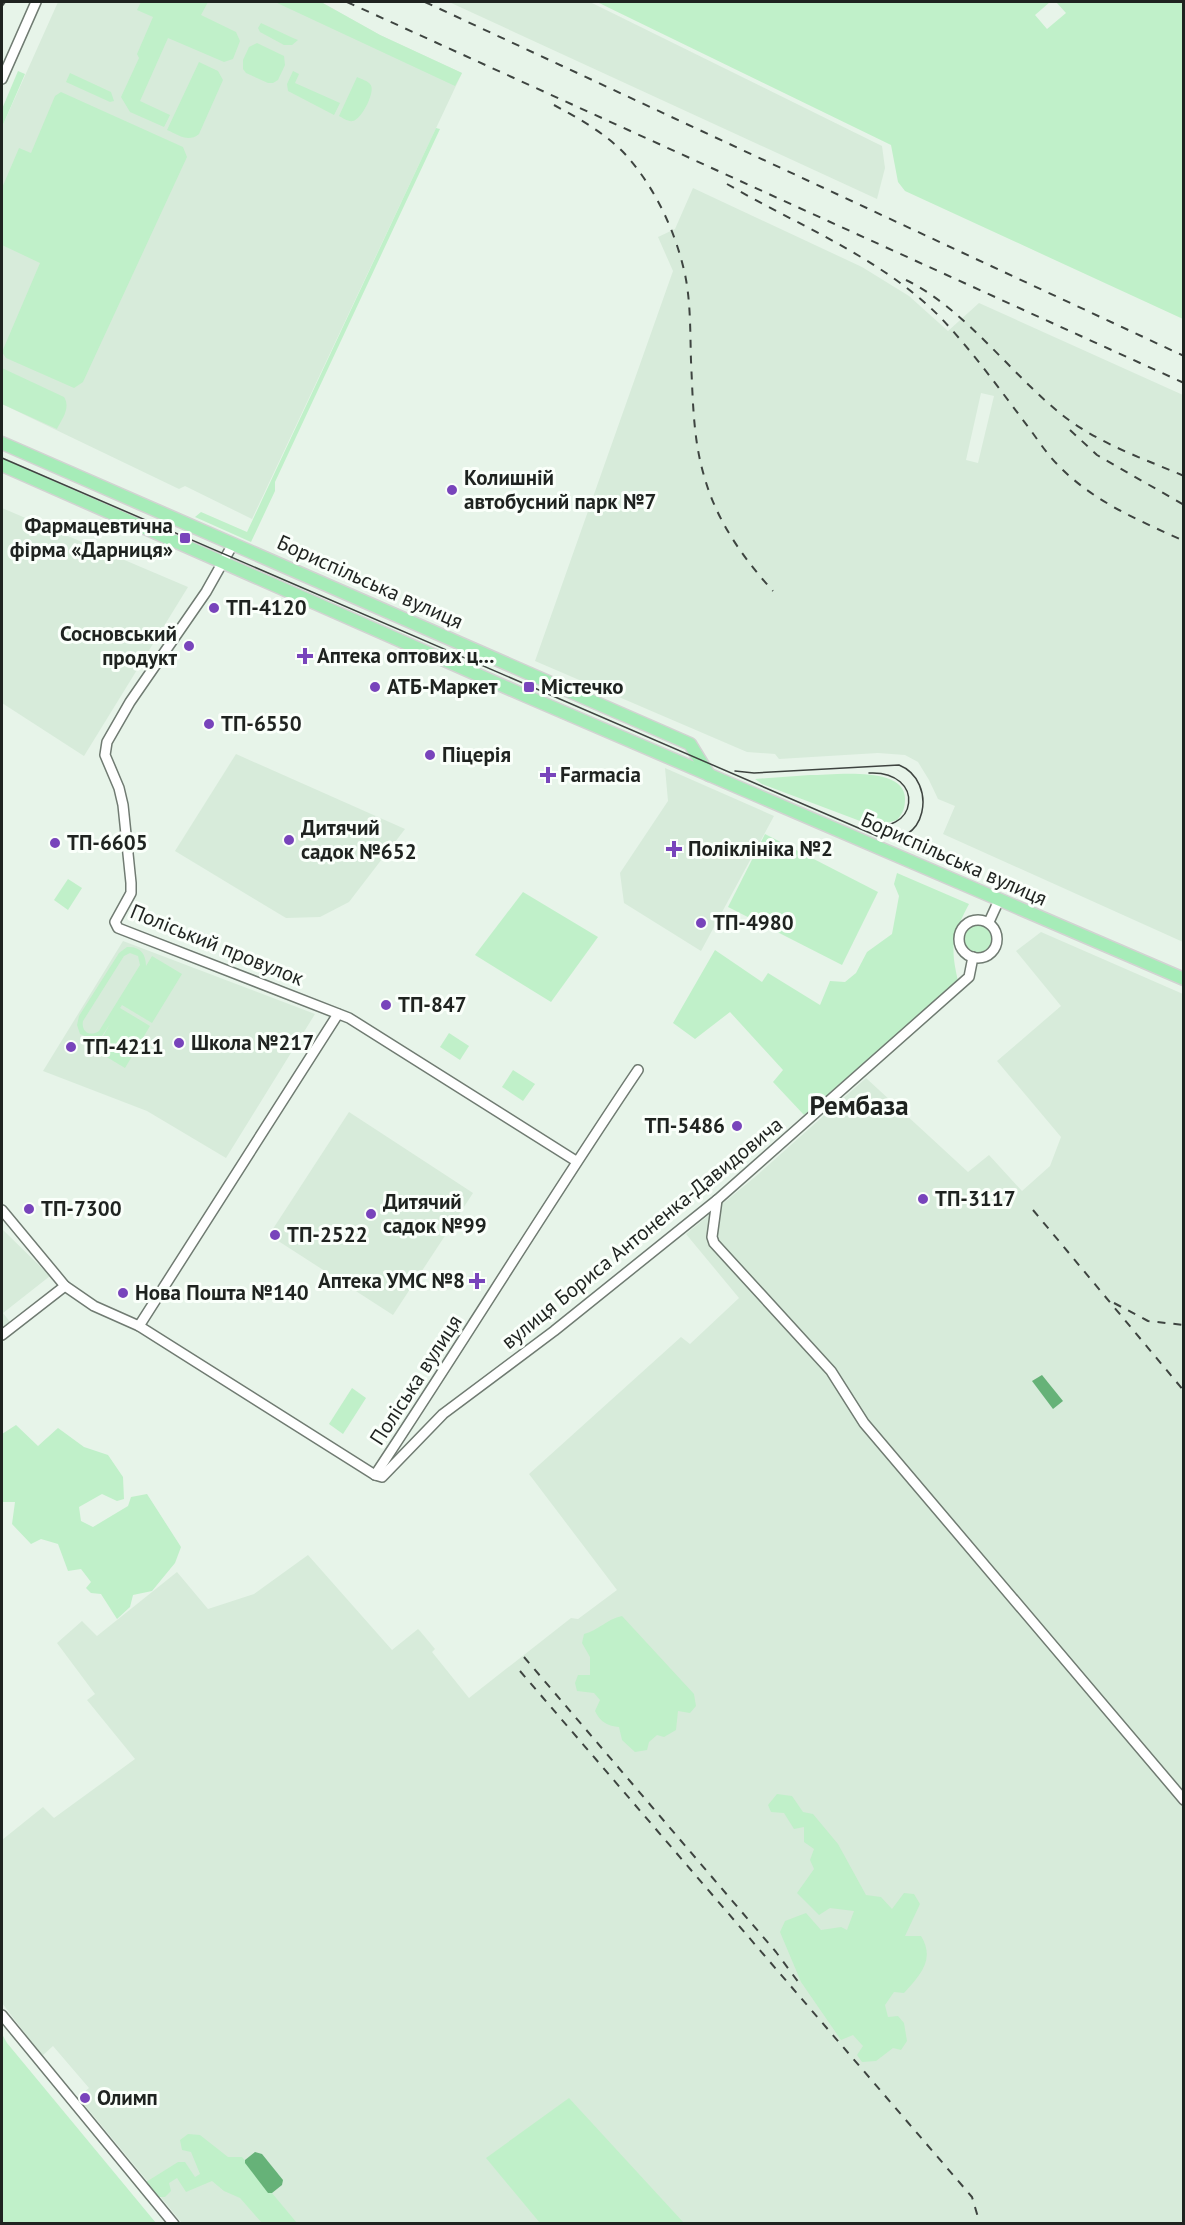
<svg xmlns="http://www.w3.org/2000/svg" width="1185" height="2225" viewBox="0 0 1185 2225" font-family="'PT Sans',sans-serif">
<style>
.built{fill:#d7ebda;fill-rule:evenodd}
.green{fill:#c0f0c9;fill-rule:evenodd}
.water{fill:#66b278}
.lines{fill:none;stroke-linecap:round;stroke-linejoin:round}
.minor-casing{stroke:#707b72;stroke-width:12}
.major-casing{stroke:#d2d3d2;stroke-width:15}
.minor{stroke:#fff;stroke-width:9}
.major{stroke:#a6ecb8;stroke-width:12}
.tram{stroke:#3e4440;stroke-width:1.5}
.rail{stroke:#3e4440;stroke-width:2;stroke-dasharray:8 8;stroke-linecap:butt}
.poi-dot{fill:#7844bb;stroke:#fafffa;stroke-width:2}
.labels{text-anchor:middle;stroke-width:6;stroke-linejoin:round;paint-order:stroke}
.poi-label{font-size:21px;font-weight:bold;fill:#1f2320;stroke:#fafffa;text-anchor:start}
.street-label{font-size:21px;fill:#1f2320;stroke:#fafffa}
.district-label{font-size:27px;font-weight:bold;fill:#1f2320;stroke:#fafffa}
</style>
<rect width="100%" height="100%" fill="#e7f4e9"/>
<g class="built">
<path d="M58,2H321L380,35L462,73L252,519L185,486L179,489L2,404V127Z"/>
<path d="M449,2H590L882,146L885,168L877,199Z"/>
<path d="M693,188L862,267L909,296L948,331L979,303L1183,395V942L943,834L955,806L938,799L929,780L918,762L905,755L878,753L779,759L775,754L747,752L535,661L673,271L658,237L675,229ZM981,393L994,396L978,463L966,460Z"/>
<path d="M2,508L188,587L84,756L2,703Z"/>
<path d="M236,754L405,829L349,902L320,917L286,918L175,851Z"/>
<path d="M665,768L774,816L701,951L624,903L620,873L668,801Z"/>
<path d="M1041,932L1183,994V2223H182L78,2097L89,2088L53,2046L42,2056L2,2003V1840L43,1807L54,1818L135,1759L87,1700L95,1694L57,1643L82,1621L97,1636L177,1572L208,1609L254,1594L308,1555L392,1650L418,1629L420,1631L435,1649L432,1652L469,1698L571,1618L578,1619L617,1590L529,1474L681,1337L690,1344L739,1298L686,1234L755,1177L866,1078L968,1172L989,1155L1022,1191L1050,1166L1061,1137L997,1061L1061,1006L1016,951Z"/>
<path d="M123,941L315,1014L226,1158L147,1111L43,1071Z"/>
<path d="M349,1112L473,1193L393,1315L269,1235Z"/>
<path d="M2,1229L50,1276L3,1313L10,1322L2,1328Z"/>
</g>
<g class="green">
<path d="M141,2H208L201,15L236,32L240,41L233,59L224,62L168,38L140,101L170,115L164,127L130,112L121,97L139,58L137,54L153,17L137,10Z"/>
<path d="M275,2H321L380,35L462,73L455,86Z"/>
<path d="M597,2H1050L1035,15L1047,29L1066,13L1056,2H1183V319L905,191L898,182L891,145Z"/>
<path d="M261,23L293,38L298,40L292,45H284L260,32L258,28Z"/>
<path d="M257,43L284,56L285,65L278,80L273,83H268L246,73L243,69V60L249,47Z"/>
<path d="M199,62L218,71L223,80L199,134C188,143 179,135 167,130Z"/>
<path d="M18,71L25,74L2,127V109Z"/>
<path d="M293,71L299,74L295,83L340,103L334,115L288,91L287,84Z"/>
<path d="M70,73L111,92L114,101L110,102L66,82Z"/>
<path d="M357,77C361,79 368,81 370,84C377,90 361,120 353,121C348,122 343,118 339,116Z"/>
<path d="M61,92L183,147L187,157L83,382L74,388L6,358L2,352L40,263L2,245V188L19,148L31,153L55,96Z"/>
<path d="M436,128L440,129L275,482V491L251,542L195,517L201,512L247,532Z"/>
<path d="M2,368L64,397C71,408 62,419 57,429L2,404Z"/>
<path d="M810,775C832,775 906,765 905,799C905,808 903,813 897,820L880,825L868,824L762,784L755,779Z"/>
<path d="M765,834L878,892L842,965L728,907Z"/>
<path d="M897,873L969,904C952,936 950,946 958,981L804,1115L773,1082L783,1070L730,1012L695,1039L673,1023L715,950L762,982L768,973L820,1005L830,981L845,982L856,973L867,952L892,934L899,896L894,884Z"/>
<path d="M68,879L82,888L68,910L54,900Z"/>
<path d="M523,892L598,937L551,1002L475,955Z"/>
<circle cx="978" cy="939" r="14"/>
<path d="M127,947C140,946 146,954 146,966L152,956L182,974L152,1023L122,1005L120,1008L150,1026L125,1068L95,1050L110,1024L102,1036L93,1040L80,1034L77,1025L79,1016L119,953ZM130,953L138,956L140,965L99,1031C90,1037 81,1032 83,1021L124,956Z"/>
<path d="M449,1033L469,1046L460,1060L440,1047Z"/>
<path d="M513,1070L535,1084L523,1101L502,1087Z"/>
<path d="M352,1388L366,1398L343,1434L329,1424Z"/>
<path d="M16,1425L38,1446L58,1428L84,1447L108,1455L123,1477L124,1499L117,1501L102,1494L79,1507L81,1521L93,1527L128,1506L131,1497L147,1494L181,1547L175,1563L152,1591L133,1595L130,1607L117,1619L101,1594L91,1593L86,1588L91,1582L81,1569L68,1571L58,1544L41,1539L31,1544L12,1524L15,1502H2V1434Z"/>
<path d="M622,1616L694,1694L696,1706L690,1713L678,1711L676,1730L664,1737L657,1735L649,1742L647,1750L635,1752L622,1740L619,1727C608,1726 600,1722 595,1711L600,1700L594,1693L577,1691L575,1683L578,1675H590V1657L582,1643L584,1634C599,1630 607,1619 622,1616Z"/>
<path d="M777,1794L792,1796L803,1812L813,1814L838,1844L866,1895L881,1897L892,1909L904,1893L914,1894L920,1904L905,1936H921C936,1960 919,1976 904,1993L894,1992L885,2005L888,2017L898,2016L904,2023L907,2041L901,2050L893,2048L876,2061L862,2062L857,2055L863,2046L853,2035L841,2040L801,1982L780,1932L785,1921L806,1913L821,1930L841,1927L847,1930L854,1911L830,1908L819,1915L797,1893L814,1869L810,1860L814,1849L804,1842V1827L794,1829L784,1813L771,1812L768,1805Z"/>
<path d="M2,2034L7,2043L156,2223H2Z"/>
<path d="M569,2098L684,2223H540L486,2158Z"/>
<path d="M188,2134L200,2135L228,2157H242L297,2223H262L240,2198L224,2191L212,2181L186,2192L177,2178L169,2183L171,2191L165,2197H154L146,2182L178,2162H185L195,2177L200,2174L191,2152L182,2150L180,2140Z"/>
</g>
<g class="water">
<path d="M1042,1375L1063,1401L1053,1409L1032,1381Z"/>
<path d="M255,2152L262,2154L283,2180L282,2185L272,2193H268L245,2163V2160Z"/>
</g>
<g class="lines">
<g class="minor-casing">
<g id="minor">
<path d="M2,79L36,2"/>
<path d="M233,544L206,592L130,702L107,742L105,755L119,788L123,805L131,883V893L115,922L118,928L349,1018L576,1161"/>
<circle cx="978" cy="939" r="19"/>
<path d="M989,922L999,900"/>
<path d="M717,1200L712,1237L714,1243L831,1371L864,1423L1184,1800"/>
<path d="M2,1210L65,1286L94,1306L139,1326L375,1475L382,1477L443,1414L554,1331L717,1200L969,977L973,957"/>
<path d="M139,1326L338,1014"/>
<path d="M2,1335L65,1286"/>
<path d="M375,1475C464,1341 548,1203 638,1070"/>
<path d="M2,2015L174,2224"/>
</g>
</g>
<g class="major-casing">
<g id="major">
<path d="M2,443L690,744L709,775"/>
<path d="M2,465L526,696L1184,979"/>
</g>
</g>
<use href="#minor" class="minor"/>
<use href="#major" class="major"/>
<g class="tram">
<path d="M2,458L877,836C927,852 939,781 899,765L754,773L735,771"/>
<path d="M862,824C920,839 926,770 869,773"/>
</g>
<g class="rail">
<path d="M347,2L1184,383"/>
<path d="M425,2L1184,356"/>
<path d="M2,6L5,2"/>
<path d="M554,105C578,118 605,133 625,154C653,185 673,226 683,266C691,296 690,330 691,361C693,401 693,441 705,479C717,521 743,558 773,591"/>
<path d="M727,184C799,226 882,258 941,318C973,352 1001,391 1029,428C1038,440 1046,453 1057,464C1092,501 1138,520 1184,541"/>
<path d="M906,280C965,309 1011,374 1061,414C1097,443 1142,458 1184,476"/>
<path d="M1070,430L1097,455L1184,505"/>
<path d="M1033,1210L1184,1391"/>
<path d="M1114,1303L1148,1321L1184,1325"/>
<path d="M524,1657L776,1952L802,1987"/>
<path d="M520,1671L972,2197L980,2224"/>
</g>
</g>
<g class="poi-dot">
<circle cx="452" cy="490" r="6"/>
<rect x="179" y="532" width="12" height="12" rx="3"/>
<circle cx="214" cy="608" r="6"/>
<circle cx="189" cy="646" r="6"/>
<path d="M302 647h6v6h6v6h-6v6h-6v-6h-6v-6h6z"/>
<circle cx="375" cy="687" r="6"/>
<rect x="523" y="681" width="12" height="12" rx="3"/>
<circle cx="209" cy="724" r="6"/>
<circle cx="430" cy="755" r="6"/>
<path d="M545 766h6v6h6v6h-6v6h-6v-6h-6v-6h6z"/>
<circle cx="289" cy="840" r="6"/>
<circle cx="55" cy="843" r="6"/>
<path d="M671 840h6v6h6v6h-6v6h-6v-6h-6v-6h6z"/>
<circle cx="701" cy="923" r="6"/>
<circle cx="386" cy="1005" r="6"/>
<circle cx="179" cy="1043" r="6"/>
<circle cx="71" cy="1047" r="6"/>
<circle cx="737" cy="1126" r="6"/>
<circle cx="923" cy="1199" r="6"/>
<circle cx="29" cy="1209" r="6"/>
<circle cx="371" cy="1214" r="6"/>
<circle cx="275" cy="1235" r="6"/>
<path d="M474 1272h6v6h6v6h-6v6h-6v-6h-6v-6h6z"/>
<circle cx="123" cy="1293" r="6"/>
<circle cx="85" cy="2098" r="6"/>
</g>
<g class="labels">
<g class="poi-label">
<text x="464" y="485">Колишній<tspan x="464" dy="24">автобусний парк №7</tspan></text>
<text x="173" y="533" text-anchor="end">Фармацевтична<tspan x="173" dy="24">фірма «Дарниця»</tspan></text>
<text x="226" y="615">ТП-4120</text>
<text x="177" y="641" text-anchor="end">Сосновський<tspan x="177" dy="24">продукт</tspan></text>
<text x="317" y="663">Аптека оптових ц...</text>
<text x="387" y="694">АТБ-Маркет</text>
<text x="541" y="694">Містечко</text>
<text x="221" y="731">ТП-6550</text>
<text x="442" y="762">Піцерія</text>
<text x="560" y="782">Farmacia</text>
<text x="301" y="835">Дитячий<tspan x="301" dy="24">садок №652</tspan></text>
<text x="67" y="850">ТП-6605</text>
<text x="688" y="856">Поліклініка №2</text>
<text x="713" y="930">ТП-4980</text>
<text x="398" y="1012">ТП-847</text>
<text x="191" y="1050">Школа №217</text>
<text x="83" y="1054">ТП-4211</text>
<text x="725" y="1133" text-anchor="end">ТП-5486</text>
<text x="935" y="1206">ТП-3117</text>
<text x="383" y="1209">Дитячий<tspan x="383" dy="24">садок №99</tspan></text>
<text x="41" y="1216">ТП-7300</text>
<text x="287" y="1242">ТП-2522</text>
<text x="465" y="1288" text-anchor="end">Аптека УМС №8</text>
<text x="135" y="1300">Нова Пошта №140</text>
<text x="97" y="2105">Олимп</text>
</g>
<g class="street-label">
<text transform="translate(370 582) rotate(24)" y="7">Бориспільська вулиця</text>
<text transform="translate(954 859) rotate(24)" y="7">Бориспільська вулиця</text>
<text transform="translate(217 945) rotate(22)" y="7">Поліський провулок</text>
<text transform="translate(642 1233) rotate(-39)" y="7">вулиця Бориса Антоненка-Давидовича</text>
<text transform="translate(416 1380) rotate(-57)" y="7">Поліська вулиця</text>
</g>
<g class="district-label">
<text x="859" y="1115">Рембаза</text>
</g>
</g>
<rect width="1185" height="2225" fill="none" stroke="#1f2320" stroke-width="6"/>
</svg>
